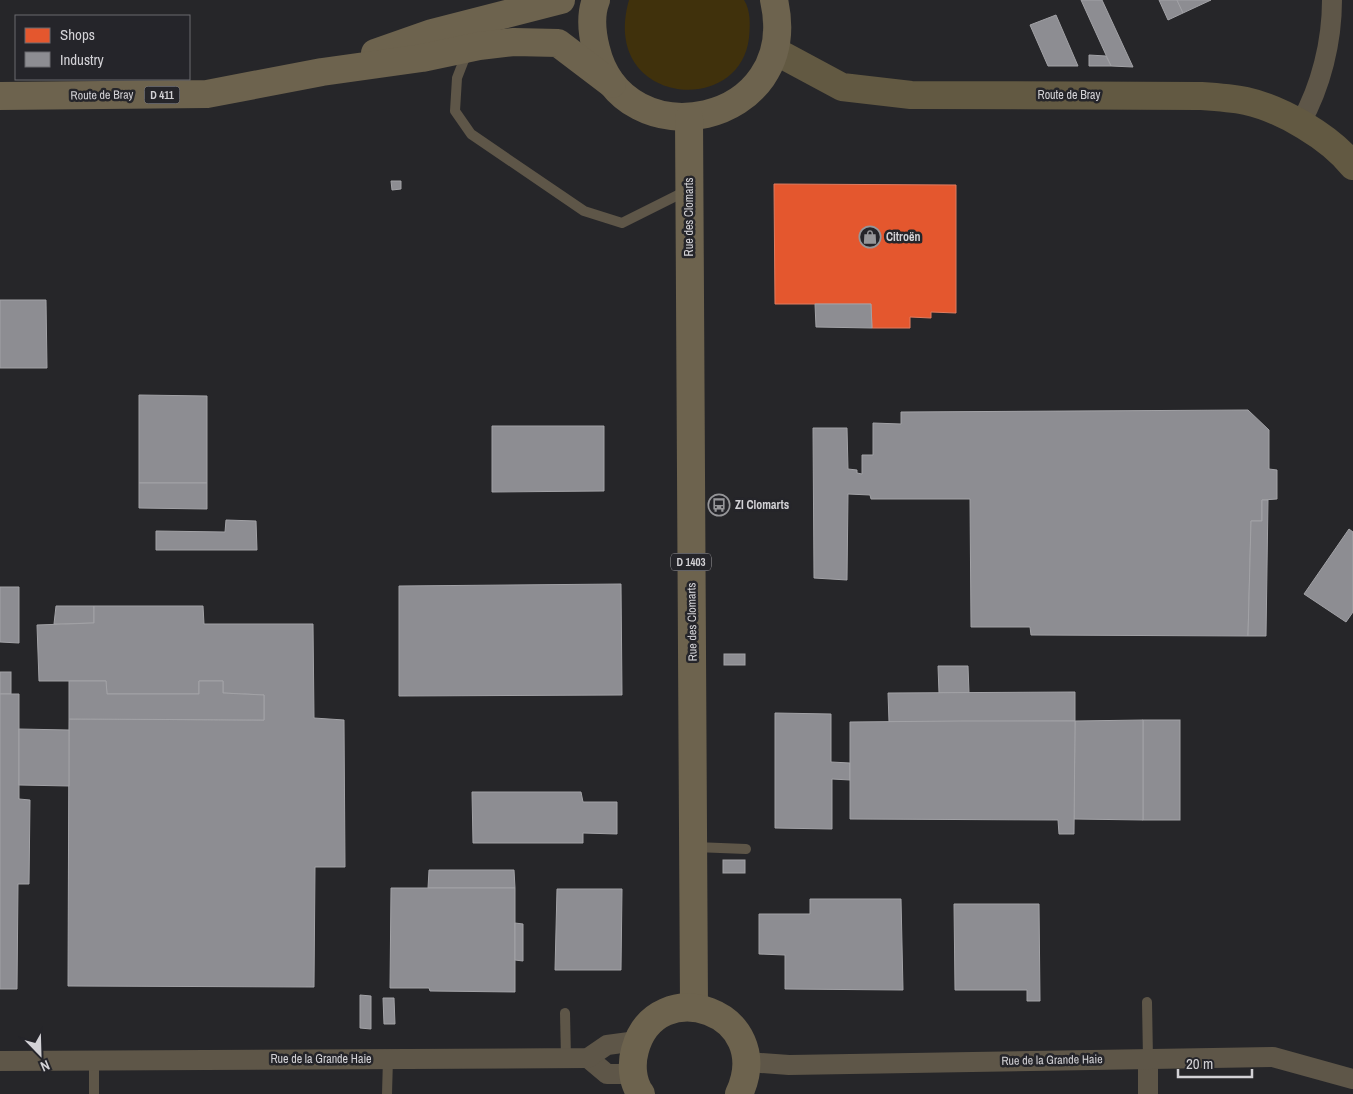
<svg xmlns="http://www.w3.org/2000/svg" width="1353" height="1094" viewBox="0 0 1353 1094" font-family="'Archivo Narrow',sans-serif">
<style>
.green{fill:#40310c}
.shops{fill:#e4572e;stroke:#df7c60}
.industry{fill:#8d8d92;stroke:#a2a2a6}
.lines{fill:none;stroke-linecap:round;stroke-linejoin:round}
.service{stroke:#5e5648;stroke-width:10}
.minor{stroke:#5e5648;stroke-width:20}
.secondary{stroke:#625942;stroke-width:28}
.primary{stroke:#6d634e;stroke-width:28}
.labels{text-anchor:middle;stroke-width:5;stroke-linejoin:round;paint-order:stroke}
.shield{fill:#25252a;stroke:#9f9ea2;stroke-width:1}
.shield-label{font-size:11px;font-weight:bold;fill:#d3d2d6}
.street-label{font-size:12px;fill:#d3d2d6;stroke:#25252a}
.poi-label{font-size:12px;font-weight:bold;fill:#d3d2d6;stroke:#25252a;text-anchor:start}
</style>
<rect width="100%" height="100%" fill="#262629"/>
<path class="green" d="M629,0H744C751,11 750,25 749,38C739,119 599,104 629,0Z"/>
<path class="shops" d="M774,184L956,185V313L931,312V318L910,317V328H872L871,304H775Z"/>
<g class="industry">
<path d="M1081,0H1102L1133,67L1111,66Z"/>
<path d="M1159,0H1177L1183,13L1168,20Z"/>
<path d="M1177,0H1211L1183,13Z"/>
<path d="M1056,15L1078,66H1048L1030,25Z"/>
<path d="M1089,55L1106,56L1111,66H1089Z"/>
<path d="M391,181H401V189L392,190Z"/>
<path d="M0,300H46L47,368H0Z"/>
<path d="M815,304H871L872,328L816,327Z"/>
<path d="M139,395L207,396V483H139Z"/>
<path d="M1248,410L1269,430V469L1277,470V499L1262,500V521H1251L1248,636L1031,635L1030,627H971L970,499H871L870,495L848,494L847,580L814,578L813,428H847L848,469L857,470V473L862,474V455H873V423L901,424V412Z"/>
<path d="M492,426H604V491L492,492Z"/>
<path d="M139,483H207V509L139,508Z"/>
<path d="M1262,500H1268L1266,636H1248L1251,521H1262Z"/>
<path d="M226,520L256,521L257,550H156V531L225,532Z"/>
<path d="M1349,529L1353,532V612L1346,622L1304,594Z"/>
<path d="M621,584L622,695L399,696V586Z"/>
<path d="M0,587H19V643L0,642Z"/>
<path d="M56,606H94V623L54,624Z"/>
<path d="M94,606H203L204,624H313L314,718L344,720L345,867H315L314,987L68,986L69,719L264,720V695L223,693V681H199V694H107L106,681H39L37,625L94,623Z"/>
<rect x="724" y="654" width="21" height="11"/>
<path d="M938,666H968L969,693H939Z"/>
<rect x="0" y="672" width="11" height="22"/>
<path d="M69,681H106L107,694H199V681H223V693L264,695V720L69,719Z"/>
<path d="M1075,692V721L889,722L888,693Z"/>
<path d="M0,694H19V799L30,800L29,884H18L17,989H0Z"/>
<path d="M775,713L831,714V762L850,763V780L832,779V829L775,828Z"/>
<rect x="1143" y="720" width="37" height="100"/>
<path d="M1143,720V820L1074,819L1075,721Z"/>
<path d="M961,721H1075L1074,834H1059L1058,820L850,819V722Z"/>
<path d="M19,729L69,730V786L19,785Z"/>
<path d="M472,792H581L583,802H617V834L583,833V843H473Z"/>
<rect x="723" y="860" width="22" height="13"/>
<path d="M429,870H514L515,888H428Z"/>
<path d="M391,888H515V992L430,991L429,988H390Z"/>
<path d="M557,889H622L621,970H555Z"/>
<path d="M810,899H901L903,990L785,989V955L759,954V914H810Z"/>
<path d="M954,904H1039L1040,1001H1027V990H955Z"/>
<path d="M515,923L523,924V961L515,960Z"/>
<path d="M360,995L371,996V1029L360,1028Z"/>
<path d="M383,998H394L395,1024H384Z"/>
</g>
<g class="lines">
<g class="service">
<path d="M471,53L464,60L457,78L455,111L471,134L584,211L622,223L688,190"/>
<path d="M695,847L746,849"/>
<path d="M1147,1002L1148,1059"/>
<path d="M565,1013L566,1058"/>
<path d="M94,1094V1061"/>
<path d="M387,1094L388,1059"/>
</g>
<g class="minor">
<path d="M1301,122C1321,86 1332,42 1332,0"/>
<path d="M588,1058L607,1074H633"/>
<path d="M1148,1059V1094"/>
<path d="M0,1061L588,1058L607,1045L637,1041"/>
<path d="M747,1062L789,1065L1273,1057L1353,1079"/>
</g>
<path class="secondary" d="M775,51L842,87L911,95L1200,96C1215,97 1231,98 1246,101C1282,109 1330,137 1353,166"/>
<g class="primary">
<path d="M596,0C590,15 592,33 596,49C623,161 803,127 774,0"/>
<path d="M375,53L432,33L561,0"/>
<path d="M0,96L207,94L322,72L422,58L479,46L514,42L558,43L612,84"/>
<path d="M689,118L694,1007"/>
<path d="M641,1094C632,1082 631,1064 635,1050C656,971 777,1012 739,1094"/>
</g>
</g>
<defs>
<g id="shop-ring" transform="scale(1.125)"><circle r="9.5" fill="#25252a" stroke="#969699" stroke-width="1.5"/><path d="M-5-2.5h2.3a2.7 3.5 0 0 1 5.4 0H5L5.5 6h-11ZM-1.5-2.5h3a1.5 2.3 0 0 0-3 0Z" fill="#969699"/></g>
<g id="bus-ring" transform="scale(1.125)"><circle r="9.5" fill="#25252a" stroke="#969699" stroke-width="1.5"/><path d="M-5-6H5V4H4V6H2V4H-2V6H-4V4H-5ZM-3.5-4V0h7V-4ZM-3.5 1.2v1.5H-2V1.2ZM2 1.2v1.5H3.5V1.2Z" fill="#969699"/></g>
</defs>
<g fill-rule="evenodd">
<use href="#shop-ring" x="870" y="237"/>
<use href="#bus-ring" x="719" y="505"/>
</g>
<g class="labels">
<g class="shield">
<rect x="144.5" y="86.5" width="35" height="17" rx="4"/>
<rect x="671" y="553.5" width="40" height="17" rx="4"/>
</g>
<g class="shield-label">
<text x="162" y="99">D 411</text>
<text x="691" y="566">D 1403</text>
</g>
<g class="street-label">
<text transform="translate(102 95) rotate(-1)" y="4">Route de Bray</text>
<text x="1069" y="99">Route de Bray</text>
<text transform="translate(689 217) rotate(-90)" y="4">Rue des Clomarts</text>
<text transform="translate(692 622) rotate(-91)" y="4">Rue des Clomarts</text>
<text x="321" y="1063">Rue de la Grande Haie</text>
<text transform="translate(1052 1060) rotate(-1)" y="4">Rue de la Grande Haie</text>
</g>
<g class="poi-label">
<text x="886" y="241">Citroën</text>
<text x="735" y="509">ZI Clomarts</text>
</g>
</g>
<rect x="15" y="15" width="175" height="65" fill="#25252a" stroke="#6b6a6f"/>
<rect x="25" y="28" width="25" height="15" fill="#e4572e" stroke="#6b6a6f"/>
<text x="60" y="40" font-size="15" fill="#d3d2d6">Shops</text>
<rect x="25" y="52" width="25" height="15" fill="#8d8d92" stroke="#6b6a6f"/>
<text x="60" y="65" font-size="15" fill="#d3d2d6">Industry</text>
<g transform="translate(40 1054) rotate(157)" stroke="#25252a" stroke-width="4" paint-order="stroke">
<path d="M0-4L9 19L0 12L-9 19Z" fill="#d3d2d6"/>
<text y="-8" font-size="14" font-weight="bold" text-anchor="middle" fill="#d3d2d6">N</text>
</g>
<path d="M1178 1069v8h74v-8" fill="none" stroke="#d3d2d6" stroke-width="2.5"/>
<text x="1186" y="1069" font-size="15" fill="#d3d2d6" stroke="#25252a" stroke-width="4" paint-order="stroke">20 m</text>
</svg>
